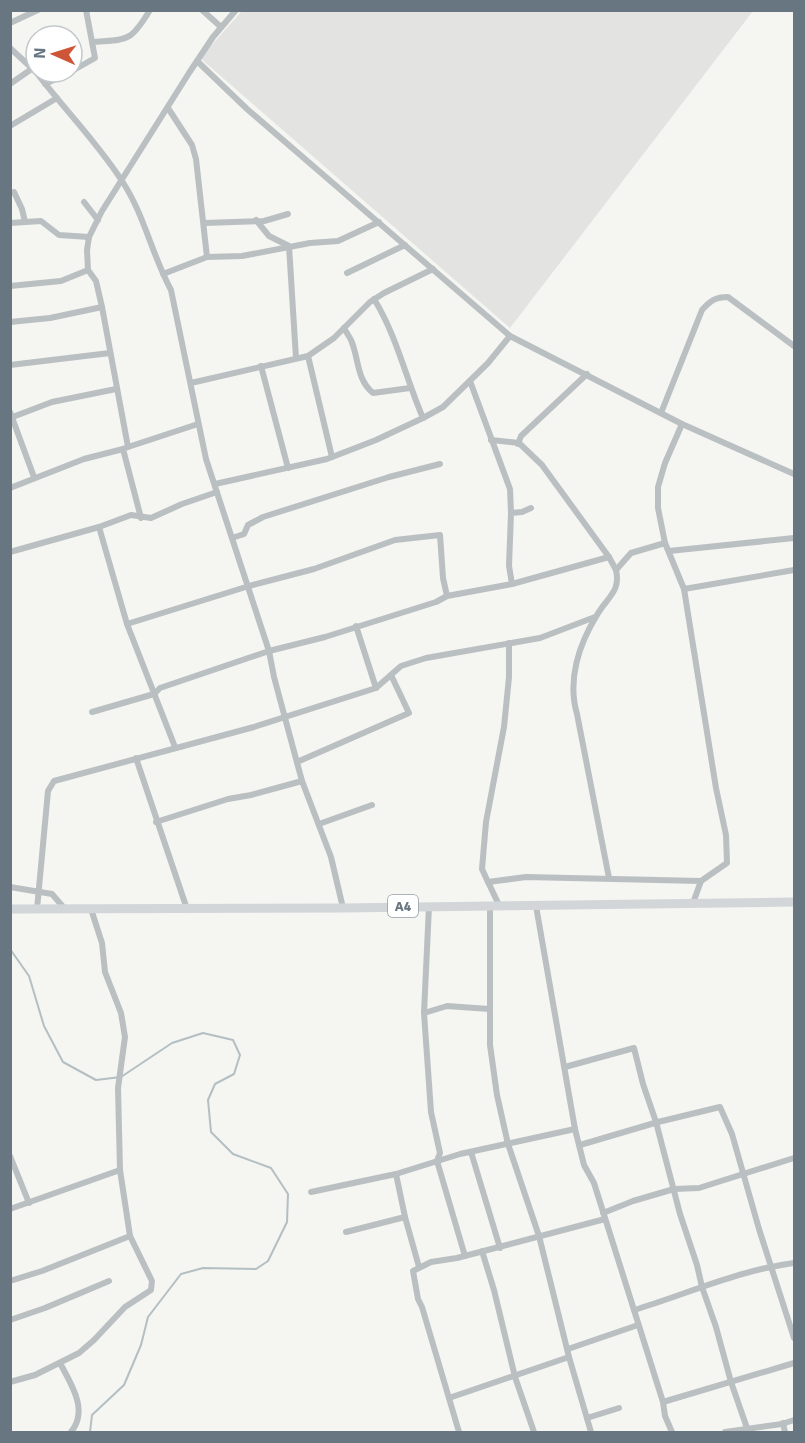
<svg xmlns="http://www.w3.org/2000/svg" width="805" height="1443" viewBox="0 0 805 1443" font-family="Signika,sans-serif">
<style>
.built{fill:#e3e4e2}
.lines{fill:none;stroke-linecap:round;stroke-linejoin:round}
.stream{stroke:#b3bfc2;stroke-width:2}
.minor{stroke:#babfc2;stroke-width:6}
.trunk{stroke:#d2d6d9;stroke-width:9}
.labels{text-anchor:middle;stroke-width:6;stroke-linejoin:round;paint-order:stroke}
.shield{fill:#fff;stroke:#959fa6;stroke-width:1.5}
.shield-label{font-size:14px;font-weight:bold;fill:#677680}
</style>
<rect width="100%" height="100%" fill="#f5f5f2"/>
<path class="built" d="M242,11H753L510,328L200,58Z"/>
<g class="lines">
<path class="stream" d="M10,949L29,976L44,1026L63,1062L96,1080L121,1077L172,1043L203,1033L233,1040L240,1055L234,1074L215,1084L208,1100L211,1132L233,1154L271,1168L288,1194L287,1222L268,1261L256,1269L203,1268L181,1274L148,1317L141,1345L124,1385L92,1415L90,1432"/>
<g class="minor">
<path d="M202,10L221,27"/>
<path d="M10,23L38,10"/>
<path d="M92,42C128,39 130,43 150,10"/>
<path d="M10,48L36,72"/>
<path d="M197,61L247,109L510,336L682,424L794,474"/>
<path d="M72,71L95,58L86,10"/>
<path d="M36,72C64,109 97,142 122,181C144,214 152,255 171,290L206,459L269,651L274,677L302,781L331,857L343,908"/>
<path d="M10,84L33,68"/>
<path d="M45,84L70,72"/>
<path d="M168,108L192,145L196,159L207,257"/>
<path d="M10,126L57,98"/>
<path d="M14,192L22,209L25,222"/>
<path d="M84,202L98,220"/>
<path d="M256,220L269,236L289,246L296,358"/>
<path d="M10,223L41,221L59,235L89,237"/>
<path d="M204,223L264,221L288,214"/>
<path d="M347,273L405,245"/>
<path d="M163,274L207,257L242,256L310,243L338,241L379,222"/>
<path d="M10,286L61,281L88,270"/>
<path d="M374,299C397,336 406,379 423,418"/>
<path d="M10,322L50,318L102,307"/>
<path d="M344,328C346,332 349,336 351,340C359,358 356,379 373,393L410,388"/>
<path d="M308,356L332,457"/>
<path d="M10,365L110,353"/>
<path d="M261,366L288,468"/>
<path d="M470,381L510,489L511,513"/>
<path d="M191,383L308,356L334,338L370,302L384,293L433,269"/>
<path d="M10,412L34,477"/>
<path d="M661,413L702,310C710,301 715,297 728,297L794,346"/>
<path d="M10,418L52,402L116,389"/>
<path d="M682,424L665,463L658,487V508L665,543L684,589L716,788L726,835L727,863L701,881L693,903"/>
<path d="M491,440L519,443L542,465L609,557L616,570"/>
<path d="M518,444L521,436L587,374"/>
<path d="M128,447L198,424"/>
<path d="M215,484L327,459L376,440L423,418L443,407L488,363L510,336"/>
<path d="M10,488L84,459L123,449"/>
<path d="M141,518L123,449L128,447L102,307L96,281L88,270L87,250L89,237L102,211L189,73L213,37L236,10"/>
<path d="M99,527L127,624L175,747"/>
<path d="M232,538L244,534L248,525L263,517L389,477L440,464"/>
<path d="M669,551L794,538"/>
<path d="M10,552L99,527L131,515L151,518L182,504L217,492"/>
<path d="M512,584L509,566L511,513L522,512L531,508"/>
<path d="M684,589L794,570"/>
<path d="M127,624L249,586L314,569L395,540L440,535L443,578L447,596"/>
<path d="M356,626L376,688"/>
<path d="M92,712L154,694L160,688L269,651L325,637L436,602L447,596L512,584L609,557"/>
<path d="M136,758L187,909"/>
<path d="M297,762L409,713L391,675"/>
<path d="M156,822L228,799L251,795L302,781"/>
<path d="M319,824L372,805"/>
<path d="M609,878L577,714C567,680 579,644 597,615C607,597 621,592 616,570L631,553L665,543"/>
<path d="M488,882L482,869L486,822L504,727L509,677V643"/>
<path d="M10,887L52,894L65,909"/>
<path d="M490,905V1045L497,1095L508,1144L539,1236L569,1357L591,1432"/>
<path d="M499,905L488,882L526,877L701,881"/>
<path d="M429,906L424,1013L431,1112L440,1153L437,1161L465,1256"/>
<path d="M536,906L575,1129L584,1165L594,1183L663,1402L665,1416L672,1432"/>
<path d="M37,909L48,791L54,781L254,727L376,688L401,666L426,658L540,638L595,617"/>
<path d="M424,1013L447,1006L489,1009"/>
<path d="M565,1067L634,1048L643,1084L656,1122L680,1214L697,1265L702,1287L716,1327L731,1382L747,1428"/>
<path d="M580,1145L658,1122L720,1107L732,1134L759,1229L794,1338"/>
<path d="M471,1152L500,1248"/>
<path d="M10,1156L29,1203"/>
<path d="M396,1174L405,1217L419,1267"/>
<path d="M311,1192L396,1174L460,1154L575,1129"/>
<path d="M10,1209L120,1170"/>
<path d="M603,1213L633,1201L674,1189L699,1188L794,1158"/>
<path d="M346,1232L405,1217"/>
<path d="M482,1251L494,1290L515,1377L534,1432"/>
<path d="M10,1281L42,1271L130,1236"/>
<path d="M634,1310C687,1294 739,1270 794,1263"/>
<path d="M10,1320L45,1308L109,1281"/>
<path d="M568,1349L638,1325"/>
<path d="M60,1363C71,1384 89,1410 71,1432"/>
<path d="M10,1382L35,1375L79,1353L94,1340L125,1307L151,1290L152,1281L130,1236L120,1170L118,1088L125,1037L121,1013L105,972L102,943L91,909"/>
<path d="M449,1398L569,1357"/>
<path d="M663,1402L794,1363"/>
<path d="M587,1418L619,1408"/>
<path d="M783,1423L785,1432"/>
<path d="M459,1432L422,1307L418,1299L413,1271L431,1262L457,1258L605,1219"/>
<path d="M725,1432L782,1424L794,1420"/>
</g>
<path class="trunk" d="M10,909L343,908L794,902"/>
</g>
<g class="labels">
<rect class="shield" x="388" y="895" width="30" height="22" rx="4.5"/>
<g class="shield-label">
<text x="403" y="911">A4</text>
</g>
</g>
<rect width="805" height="1443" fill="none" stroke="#677680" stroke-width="24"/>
<g transform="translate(54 54) rotate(273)"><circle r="28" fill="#ffffff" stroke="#c2c8cc" stroke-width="1.5"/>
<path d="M0-4.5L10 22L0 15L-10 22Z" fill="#cf5538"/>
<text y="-9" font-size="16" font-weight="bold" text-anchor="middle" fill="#677680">N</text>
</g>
</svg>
